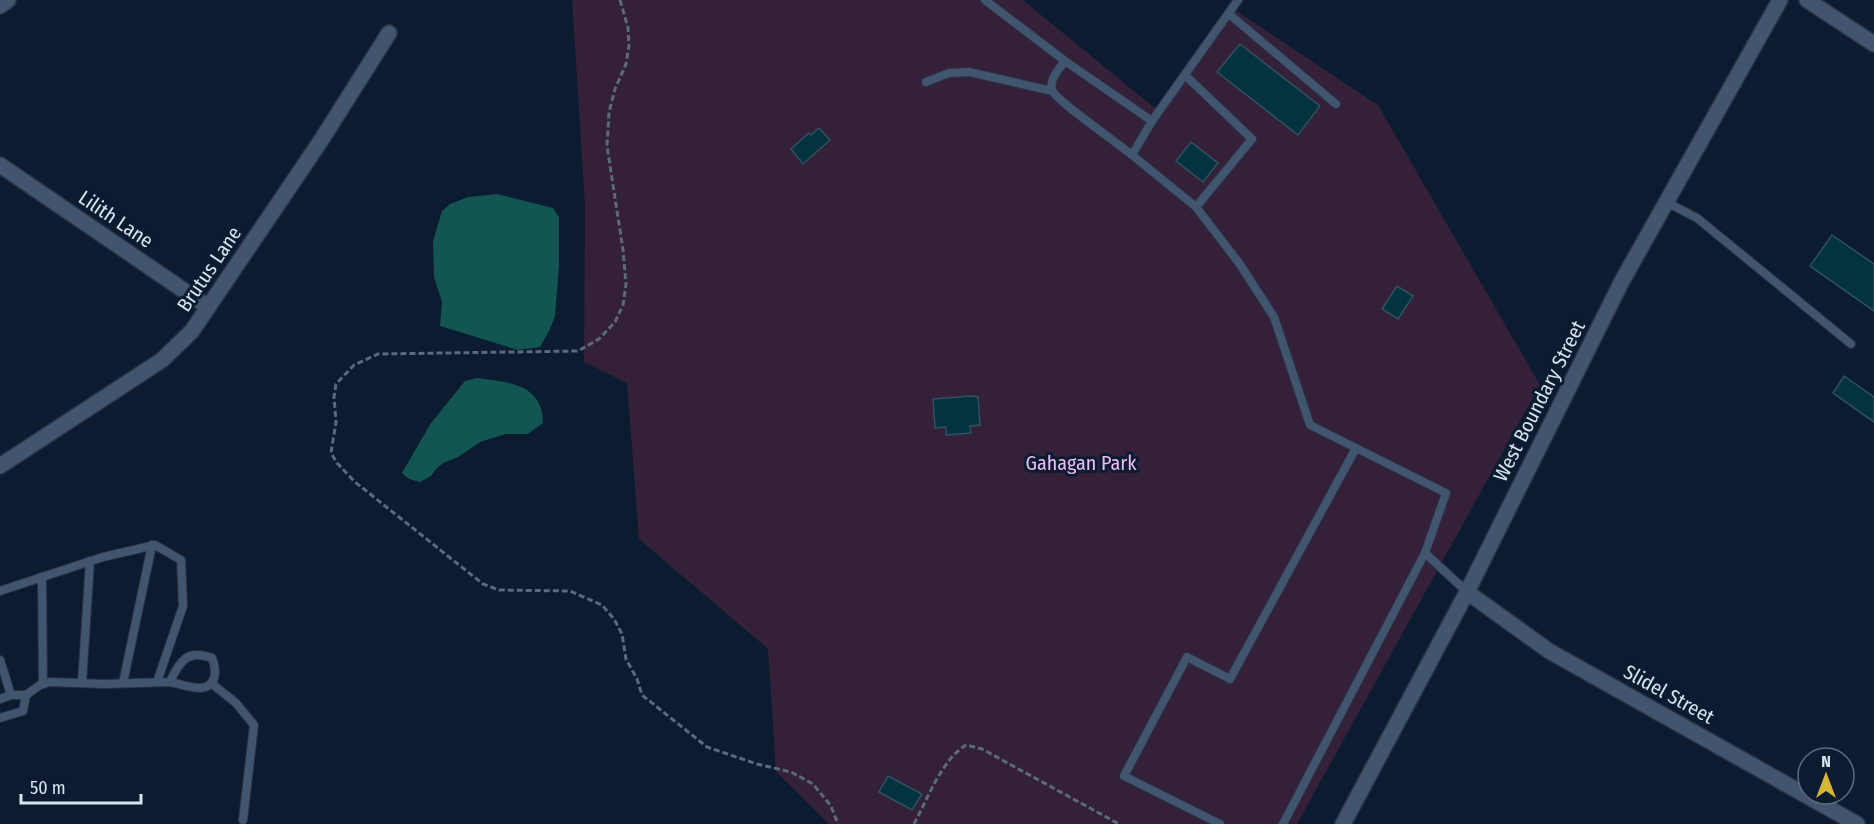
<svg xmlns="http://www.w3.org/2000/svg" width="1874" height="824" viewBox="0 0 1874 824" font-family="'Fira Sans Condensed',sans-serif">
<style>
.green{fill:#342039}
.water{fill:#125552}
.building{fill:#05323f;stroke:#2e525f;stroke-width:1.5}
.lines{fill:none;stroke-linecap:round;stroke-linejoin:round}
.lane-casing{stroke:#2b3243;stroke-width:10}
.street-casing{stroke:#2b3243;stroke-width:18}
.path{stroke:#5b697c;stroke-width:3;stroke-dasharray:6 3;stroke-linecap:butt}
.lane{stroke:#42556e;stroke-width:8}
.street{stroke:#42556e;stroke-width:15}
.labels{text-anchor:middle;stroke-width:6;stroke-linejoin:round;paint-order:stroke}
.street-label{font-size:20px;fill:#d9e4f3;stroke:#0b1b30}
.park-label{font-size:20px;fill:#ecbdf7;stroke:#0b1b30}
</style>
<rect width="100%" height="100%" fill="#0b1b30"/>
<path class="green" d="M572,0H1023L1157,110L1229,6L1378,105L1540,385L1297,824H829L776,772L768,649L639,539L627,383L584,362L585,207Z"/>
<g class="water">
<path d="M497,194L553,208L559,217V266L555,316L550,329L540,347L518,350L440,326L442,302L434,277L433,241L442,211L450,204L468,197Z"/>
<path d="M477,378C507,382 543,383 543,423L528,434H506L480,442L458,457L443,463L436,469L431,476L420,482L409,479L402,473L431,423L465,381Z"/>
</g>
<g class="building">
<path d="M1240,44L1320,106L1298,135L1217,72Z"/>
<path d="M819,128L830,140L803,164L791,149L809,133L811,135Z"/>
<path d="M1191,142L1218,163L1203,182L1176,161Z"/>
<path d="M1832,235L1874,264V311L1810,266Z"/>
<path d="M1397,286L1413,296L1398,319L1382,309Z"/>
<path d="M1844,376L1874,397V422L1833,393Z"/>
<path d="M971,396L978,397L980,425L970,426L971,433L946,435V427L935,428L933,399Z"/>
<path d="M888,776L922,794L912,810L879,792Z"/>
</g>
<g class="lines">
<g class="lane-casing">
<g id="lane">
<path d="M985,0L1065,61L1152,121L1132,155L1196,207L1239,263L1274,317L1310,425L1446,493L1425,553L1467,592"/>
<path d="M1229,14L1336,104"/>
<path d="M1065,61C1059,69 1049,79 1052,90C1055,100 1118,143 1132,155"/>
<path d="M1186,76L1252,139L1196,207"/>
<path d="M926,82L949,73L969,72L1052,91"/>
<path d="M1152,121L1238,0"/>
<path d="M1666,202L1697,218L1851,344"/>
<path d="M42,577L43,684"/>
<path d="M0,591L103,557L155,545L181,560L183,606L157,682"/>
<path d="M0,660L11,695"/>
<path d="M82,683L90,561"/>
<path d="M123,683L152,545"/>
<path d="M211,683L236,703L254,725L243,820"/>
<path d="M0,699L11,695H26L40,685L50,682L104,684L170,682C180,660 188,649 212,658C217,670 217,687 200,688C191,688 179,684 170,682"/>
<path d="M0,718L23,711L26,695"/>
<path d="M1220,824L1124,776L1187,657L1230,679L1356,448"/>
<path d="M1283,824L1425,553"/>
</g>
</g>
<g class="street-casing">
<g id="street">
<path d="M1807,0L1874,44"/>
<path d="M0,6L8,0"/>
<path d="M0,165L208,307"/>
<path d="M0,466L162,360L192,331L320,142L389,33"/>
<path d="M1467,592L1549,651L1857,824"/>
<path d="M1343,824L1467,592L1622,281L1780,0"/>
</g>
</g>
<g class="path">
<path d="M620,0L628,28L629,45L626,64L615,89L609,112L607,146L623,250L626,284L623,305L615,322L599,339L578,351L378,354L354,365L336,384L334,397L336,422L331,453L337,463L355,482L483,584L499,590L570,591L602,605L614,619L622,634L626,659L637,679L642,695L707,747L757,764L791,772L813,784L831,806L838,824"/>
<path d="M914,824C927,800 942,759 966,745L982,749L1119,824"/>
</g>
<use href="#lane" class="lane"/>
<use href="#street" class="street"/>
</g>
<g class="labels">
<g class="street-label">
<text transform="translate(116 219) rotate(34)" y="7">Lilith Lane</text>
<text transform="translate(209 269) rotate(-56)" y="7">Brutus Lane</text>
<text transform="translate(1539 401) rotate(-63)" y="7">West Boundary Street</text>
<text transform="translate(1669 694) rotate(29)" y="7">Slidel Street</text>
</g>
<g class="park-label">
<text x="1081" y="470">Gahagan Park</text>
</g>
</g>
<g transform="translate(1826 776)"><circle r="28" fill="#0b1b30" stroke="#5d6b7e" stroke-width="1.5"/>
<path d="M0-4.5L10 22L0 15L-10 22Z" fill="#d6b534"/>
<text y="-9" font-size="16" font-weight="bold" text-anchor="middle" fill="#d9e4f3">N</text>
</g>
<path d="M21 794v9h120v-9" fill="none" stroke="#d9e4f3" stroke-width="3"/>
<text x="30" y="794" font-size="18" fill="#d9e4f3" stroke="#0b1b30" stroke-width="4.5" paint-order="stroke">50 m</text>
</svg>
